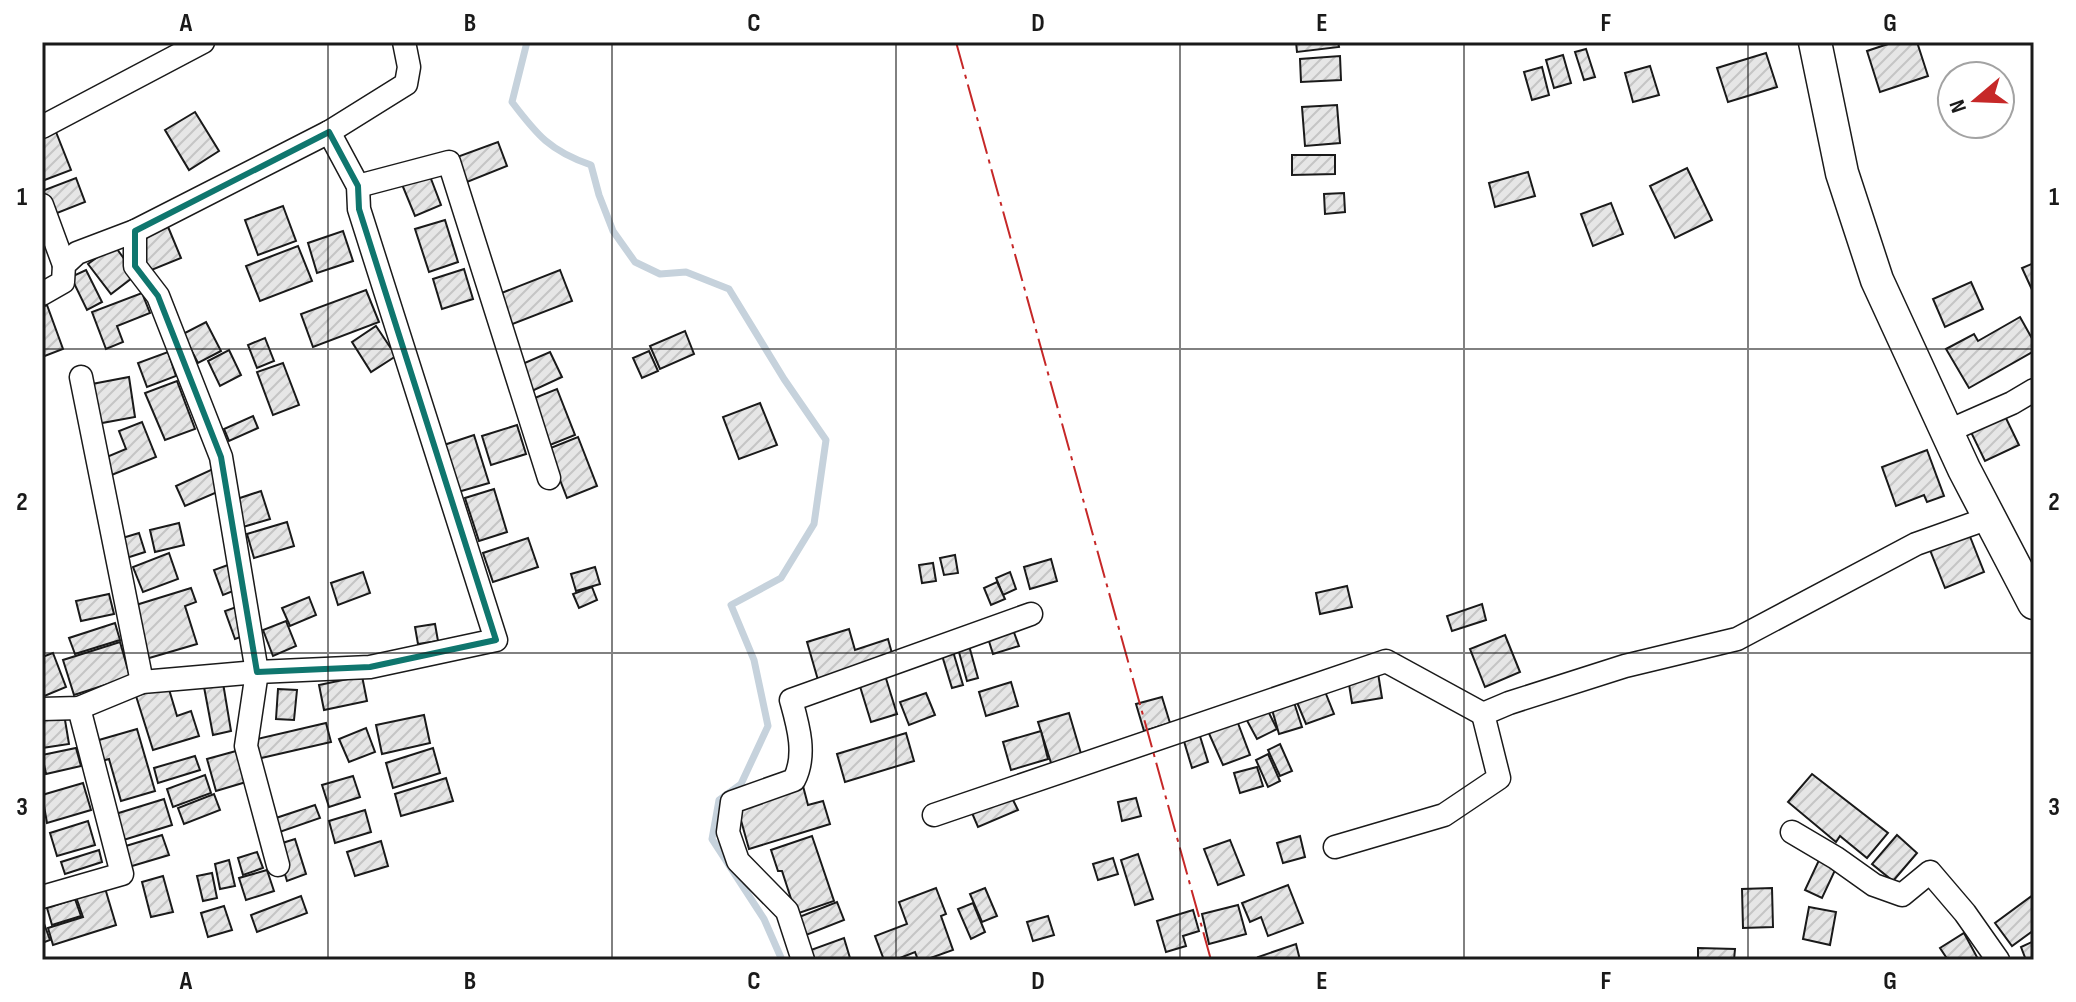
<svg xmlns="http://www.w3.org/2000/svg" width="2076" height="1002" viewBox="0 0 2076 1002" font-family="'Sofia Sans Condensed',sans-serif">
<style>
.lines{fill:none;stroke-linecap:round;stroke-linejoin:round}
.stream{stroke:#c6d2dc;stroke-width:7}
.building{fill:url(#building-hatch);stroke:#1a1a1a;stroke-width:2}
.street-casing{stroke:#1a1a1a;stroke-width:25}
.secondary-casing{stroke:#1a1a1a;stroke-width:35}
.street{stroke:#fff;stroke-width:22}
.secondary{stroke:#fff;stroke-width:32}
.power{stroke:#c62828;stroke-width:2;stroke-dasharray:28 6 4 6;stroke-linecap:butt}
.marked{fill:none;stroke:#0f766e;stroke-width:6;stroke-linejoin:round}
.grid{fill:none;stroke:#1a1a1a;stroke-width:2;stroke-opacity:0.55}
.neatline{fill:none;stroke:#1a1a1a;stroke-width:3}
.grid-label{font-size:26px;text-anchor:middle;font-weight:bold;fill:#1a1a1a}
</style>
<defs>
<pattern id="building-hatch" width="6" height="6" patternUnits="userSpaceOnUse" patternTransform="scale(2)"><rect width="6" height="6" fill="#e6e6e6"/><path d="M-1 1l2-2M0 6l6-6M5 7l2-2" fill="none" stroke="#c5c5c5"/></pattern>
</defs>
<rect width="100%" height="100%" fill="#fff"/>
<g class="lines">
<path class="stream" d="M527,42L512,102C537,135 550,151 591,165L599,195L613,231L635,262L660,274L686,272L729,289L784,379L826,440L814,524L781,578L731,605L754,660L768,726L741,784L719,800L712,839L764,919L782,960"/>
</g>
<g class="building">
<path d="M1296,42H1338L1339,47L1297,52Z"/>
<path d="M1894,42H1917L1928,76L1880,92L1867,51Z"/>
<path d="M1586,49L1595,77L1584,80L1575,52Z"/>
<path d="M1766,53L1777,87L1728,102L1717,68Z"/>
<path d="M1563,55L1571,83L1554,88L1546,60Z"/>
<path d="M1340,56L1341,80L1301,82L1300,59Z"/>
<path d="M1650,66L1659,95L1633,102L1625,73Z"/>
<path d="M1542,67L1549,95L1532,100L1524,72Z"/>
<path d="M1337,105L1340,143L1305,146L1302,107Z"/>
<path d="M195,112L219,151L189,170L165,130Z"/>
<path d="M56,132L71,170L42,181V138Z"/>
<path d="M498,142L507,166L467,182L457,157Z"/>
<path d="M1292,155H1335V174L1292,175Z"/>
<path d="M1687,168L1712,220L1675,238L1650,186Z"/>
<path d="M428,171L441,205L415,216L401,182Z"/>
<path d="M1528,172L1535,196L1495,207L1489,183Z"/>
<path d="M76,178L85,202L52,215L42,191Z"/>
<path d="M1344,193L1345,212L1325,214L1324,194Z"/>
<path d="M1611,203L1623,234L1593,246L1581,214Z"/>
<path d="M283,206L296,241L258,255L245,220Z"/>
<path d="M445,220L458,262L429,272L415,229Z"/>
<path d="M166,222L181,258L149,271L134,235Z"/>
<path d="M343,231L353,261L317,273L308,243Z"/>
<path d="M114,245L136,275L111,294L88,264Z"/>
<path d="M298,246L312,281L260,301L246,266Z"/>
<path d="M2034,263V294L2022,268Z"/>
<path d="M464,269L473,299L442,309L433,279Z"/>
<path d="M86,270L102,302L87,310L71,277Z"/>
<path d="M560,270L572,301L510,325L499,294Z"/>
<path d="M1971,282L1983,309L1945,327L1933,299Z"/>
<path d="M366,290L379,322L313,347L301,314Z"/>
<path d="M142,293L150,313L117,326L123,342L106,349L92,312Z"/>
<path d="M47,305L63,349L42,357V307Z"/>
<path d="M2020,317L2034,342V351L1969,388L1946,349L1974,334L1978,341Z"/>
<path d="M206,322L221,351L198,363L183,334Z"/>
<path d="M376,326L396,356L371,372L352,342Z"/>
<path d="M685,331L694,354L660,369L650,346Z"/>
<path d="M265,338L274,361L257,368L248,345Z"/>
<path d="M229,350L241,375L220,386L208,361Z"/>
<path d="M649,351L658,371L642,378L633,358Z"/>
<path d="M168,352L176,376L147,387L138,363Z"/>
<path d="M550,352L562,377L532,391L520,365Z"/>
<path d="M283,363L299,405L273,415L257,372Z"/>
<path d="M129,377L135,417L91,425L76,387Z"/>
<path d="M177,381L195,429L165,440L145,393Z"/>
<path d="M557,389L575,435L550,445L532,399Z"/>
<path d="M760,403L777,445L739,459L723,417Z"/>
<path d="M2002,410L2019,445L1985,461L1968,426Z"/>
<path d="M253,416L258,428L229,441L224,429Z"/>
<path d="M142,422L156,457L97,481L90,464L126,449L119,431Z"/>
<path d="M517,425L526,454L491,465L482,436Z"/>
<path d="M474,435L489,483L458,492L444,445Z"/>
<path d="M578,437L597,486L567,498L548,449Z"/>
<path d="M1927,450L1944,496L1927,502L1924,495L1896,506L1882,467Z"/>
<path d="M213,469L222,490L185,506L176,486Z"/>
<path d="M494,489L507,532L479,541L465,498Z"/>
<path d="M261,491L270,519L243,527L234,500Z"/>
<path d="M287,522L294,546L254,558L247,534Z"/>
<path d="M179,523L184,545L155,552L150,530Z"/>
<path d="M139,533L145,552L114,562L109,542Z"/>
<path d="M1969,534L1984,572L1945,588L1930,550Z"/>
<path d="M528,538L538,567L493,582L483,553Z"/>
<path d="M169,553L178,579L143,592L133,567Z"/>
<path d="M955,555L958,573L944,575L940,558Z"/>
<path d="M1051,559L1057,581L1030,589L1024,567Z"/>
<path d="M236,562L246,586L223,595L214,570Z"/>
<path d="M933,563L936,581L922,583L919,565Z"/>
<path d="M595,567L600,584L576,591L571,574Z"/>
<path d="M363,572L370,593L338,605L331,583Z"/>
<path d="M1010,572L1016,589L1003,595L996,578Z"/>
<path d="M997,582L1005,599L991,605L984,588Z"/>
<path d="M1347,586L1352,607L1320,614L1316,593Z"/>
<path d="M592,587L597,600L579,608L573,594Z"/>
<path d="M191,588L196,602L185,606L197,644L139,661L123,609Z"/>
<path d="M109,594L114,614L81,621L76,601Z"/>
<path d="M309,597L316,615L290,626L282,608Z"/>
<path d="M1482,604L1486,620L1452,631L1447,616Z"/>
<path d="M242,605L252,633L235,639L225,611Z"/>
<path d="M286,621L296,646L273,656L263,630Z"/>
<path d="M115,623L120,640L75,654L69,638Z"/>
<path d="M435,624L438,641L418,644L415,627Z"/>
<path d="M1012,627L1019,646L993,654L987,635Z"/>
<path d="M849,629L855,650L888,639L893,657L818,680L807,642Z"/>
<path d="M1505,635L1520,672L1485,687L1470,649Z"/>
<path d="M120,642L130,677L74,695L63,660Z"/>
<path d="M968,642L978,678L967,681L957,645Z"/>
<path d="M952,648L963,685L952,688L941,652Z"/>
<path d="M53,653L66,687L42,697V657Z"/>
<path d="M884,672L897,714L871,722L858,680Z"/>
<path d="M1378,673L1382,698L1352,703L1348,678Z"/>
<path d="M362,676L367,701L324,710L319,685Z"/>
<path d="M1011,682L1018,706L986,716L979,692Z"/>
<path d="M223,683L231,731L213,735L204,687Z"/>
<path d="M168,686L177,716L191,711L199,736L153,750L136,696Z"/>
<path d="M278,689L297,690L294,720L276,719Z"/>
<path d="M1324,689L1334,714L1306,724L1296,700Z"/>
<path d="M926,693L935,715L909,725L900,702Z"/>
<path d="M1291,693L1302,727L1279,734L1269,699Z"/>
<path d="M1162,697L1170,723L1144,731L1136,704Z"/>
<path d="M1265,705L1277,729L1257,739L1244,715Z"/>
<path d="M1069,713L1082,757L1052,766L1038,722Z"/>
<path d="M64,714L69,744L42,748V717Z"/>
<path d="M424,715L430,743L382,754L376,725Z"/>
<path d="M1236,718L1250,755L1223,765L1207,729Z"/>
<path d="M326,723L331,742L257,759L253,740Z"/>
<path d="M366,728L375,752L349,762L339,739Z"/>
<path d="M137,729L155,791L121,801L109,759L98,762L92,742Z"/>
<path d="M1041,731L1048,759L1011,770L1003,742Z"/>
<path d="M906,733L914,761L845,782L837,754Z"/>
<path d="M1199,733L1208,762L1192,768L1183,738Z"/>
<path d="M1280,744L1292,771L1280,776L1268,750Z"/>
<path d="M76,748L81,766L46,774L42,755Z"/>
<path d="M433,748L440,773L393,788L386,763Z"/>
<path d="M236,751L246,782L216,791L207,759Z"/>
<path d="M1268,754L1280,781L1268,787L1256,760Z"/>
<path d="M195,756L200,770L158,783L154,768Z"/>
<path d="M1257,767L1263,786L1240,793L1234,773Z"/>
<path d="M1812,774L1888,833L1867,858L1840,836L1836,842L1788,802Z"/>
<path d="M205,775L211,793L173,807L167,789Z"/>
<path d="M353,776L360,797L329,807L322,785Z"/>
<path d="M446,778L453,801L401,816L395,794Z"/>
<path d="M83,783L91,810L47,823L42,795Z"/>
<path d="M803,786L808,805L823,801L830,824L749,849L737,806Z"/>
<path d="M214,794L220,810L184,824L178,808Z"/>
<path d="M1011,796L1018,810L978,827L972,813Z"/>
<path d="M1136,798L1141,816L1122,821L1118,802Z"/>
<path d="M164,799L172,825L117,842L109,816Z"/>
<path d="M315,805L320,818L271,835L267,821Z"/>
<path d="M365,810L371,832L335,843L329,821Z"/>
<path d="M88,821L95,845L57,856L50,833Z"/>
<path d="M162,835L169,855L122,869L116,849Z"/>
<path d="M1897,835L1917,853L1893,881L1872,864Z"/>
<path d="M812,836L834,901L796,914L782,871H778L771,850Z"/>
<path d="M1300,836L1305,857L1283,863L1277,843Z"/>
<path d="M295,839L306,874L287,881L276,845Z"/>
<path d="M1230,840L1244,875L1218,885L1204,849Z"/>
<path d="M381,841L388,866L355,876L347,852Z"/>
<path d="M99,850L102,862L65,874L61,862Z"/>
<path d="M257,852L263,868L243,875L238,858Z"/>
<path d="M1138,854L1153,899L1135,905L1121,860Z"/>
<path d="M1113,858L1118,874L1098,880L1093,864Z"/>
<path d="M1820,858L1837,866L1822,898L1805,890Z"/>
<path d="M229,860L235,886L220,889L215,864Z"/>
<path d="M267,870L274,891L246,900L239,878Z"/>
<path d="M212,873L217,898L203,901L197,876Z"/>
<path d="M163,876L173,912L151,917L142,882Z"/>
<path d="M1288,885L1303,923L1268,936L1261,917L1250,922L1242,903Z"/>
<path d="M105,888L116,925L53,945L48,928L83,917L76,897Z"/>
<path d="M936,888L946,914L941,916L953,950L925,960H918L915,952L895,960H884L875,936L907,924L899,902Z"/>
<path d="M985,888L997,916L982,922L970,894Z"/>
<path d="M1772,888L1773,927L1743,928L1742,889Z"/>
<path d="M2033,895L2034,930L2012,946L1995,923Z"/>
<path d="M301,896L307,913L257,932L251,915Z"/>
<path d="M75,899L81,916L52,925L47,908Z"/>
<path d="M837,902L844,920L801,937L794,919Z"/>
<path d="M973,903L985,932L971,939L958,909Z"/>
<path d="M1238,905L1246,934L1209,944L1202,914Z"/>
<path d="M224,906L232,930L208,937L201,913Z"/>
<path d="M1809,907L1836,912L1830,945L1803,939Z"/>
<path d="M1193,910L1199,931L1183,936L1186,946L1166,952L1157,921Z"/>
<path d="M1048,916L1054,935L1033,941L1027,922Z"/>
<path d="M42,918L50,940L42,943Z"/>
<path d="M1964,933L1978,959L1948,960L1940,948Z"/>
<path d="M844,938L850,958L811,960L808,951Z"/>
<path d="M2034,941V960H2026L2021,947Z"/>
<path d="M1296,944L1300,960H1259L1258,957Z"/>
<path d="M1698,948L1735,949L1734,960H1698Z"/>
</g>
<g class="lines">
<g class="street-casing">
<g id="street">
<path d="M42,127L203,42"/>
<path d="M358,186L449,162L549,478"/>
<path d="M42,205L64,265"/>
<path d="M135,231V266L158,296L221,457L257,672L246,746L278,865"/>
<path d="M42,294L63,282L64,265L77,253L135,231L329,132L406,84L409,67L404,42"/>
<path d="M81,377L142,682"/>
<path d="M1946,432L2012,403L2034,390"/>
<path d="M42,709L79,708L142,682L257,672L370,667L496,640L359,209L358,186L329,132"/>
<path d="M934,815L1386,661L1483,714"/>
<path d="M1792,832L1836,858L1874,885L1902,895L1930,872L1965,913L1998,960"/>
<path d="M1335,847L1444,815L1499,778L1483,714L1509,703L1625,666L1737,639L1916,544L1989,518"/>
<path d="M42,897L122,874L79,708"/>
<path d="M803,960L787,911L738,861L728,832L732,802L794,780C807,755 798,725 791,700L1031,614"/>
</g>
</g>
<g class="secondary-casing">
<path id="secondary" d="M1815,42L1842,173L1877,280L1964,469L2034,603"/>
</g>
<use href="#street" class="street"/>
<use href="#secondary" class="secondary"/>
<path class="power" d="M956,42L1211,960"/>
</g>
<path class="marked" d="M329,132L358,186L359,209L496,640L370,667L257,672L221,457L158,296L135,266V231Z"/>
<path class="grid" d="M328,42V960M612,42V960M896,42V960M1180,42V960M1464,42V960M1748,42V960M42,349H2034M42,653H2034"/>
<rect width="2076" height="1002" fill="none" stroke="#ffffff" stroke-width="88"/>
<g transform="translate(1976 100) rotate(251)"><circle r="38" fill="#ffffff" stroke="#a3a3a3" stroke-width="2"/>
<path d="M0-6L14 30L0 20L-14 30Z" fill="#c62828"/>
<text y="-12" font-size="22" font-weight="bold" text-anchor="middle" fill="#1a1a1a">N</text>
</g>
<rect x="44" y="44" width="1988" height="914" class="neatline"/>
<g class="grid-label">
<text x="186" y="31">A</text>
<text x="470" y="31">B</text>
<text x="754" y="31">C</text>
<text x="1038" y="31">D</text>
<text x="1322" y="31">E</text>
<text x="1606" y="31">F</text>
<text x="1890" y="31">G</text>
<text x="22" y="205">1</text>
<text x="2054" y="205">1</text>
<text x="22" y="510">2</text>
<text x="2054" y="510">2</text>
<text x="22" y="815">3</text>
<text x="2054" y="815">3</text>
<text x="186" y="989">A</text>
<text x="470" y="989">B</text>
<text x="754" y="989">C</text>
<text x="1038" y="989">D</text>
<text x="1322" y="989">E</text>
<text x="1606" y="989">F</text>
<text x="1890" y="989">G</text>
</g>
</svg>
